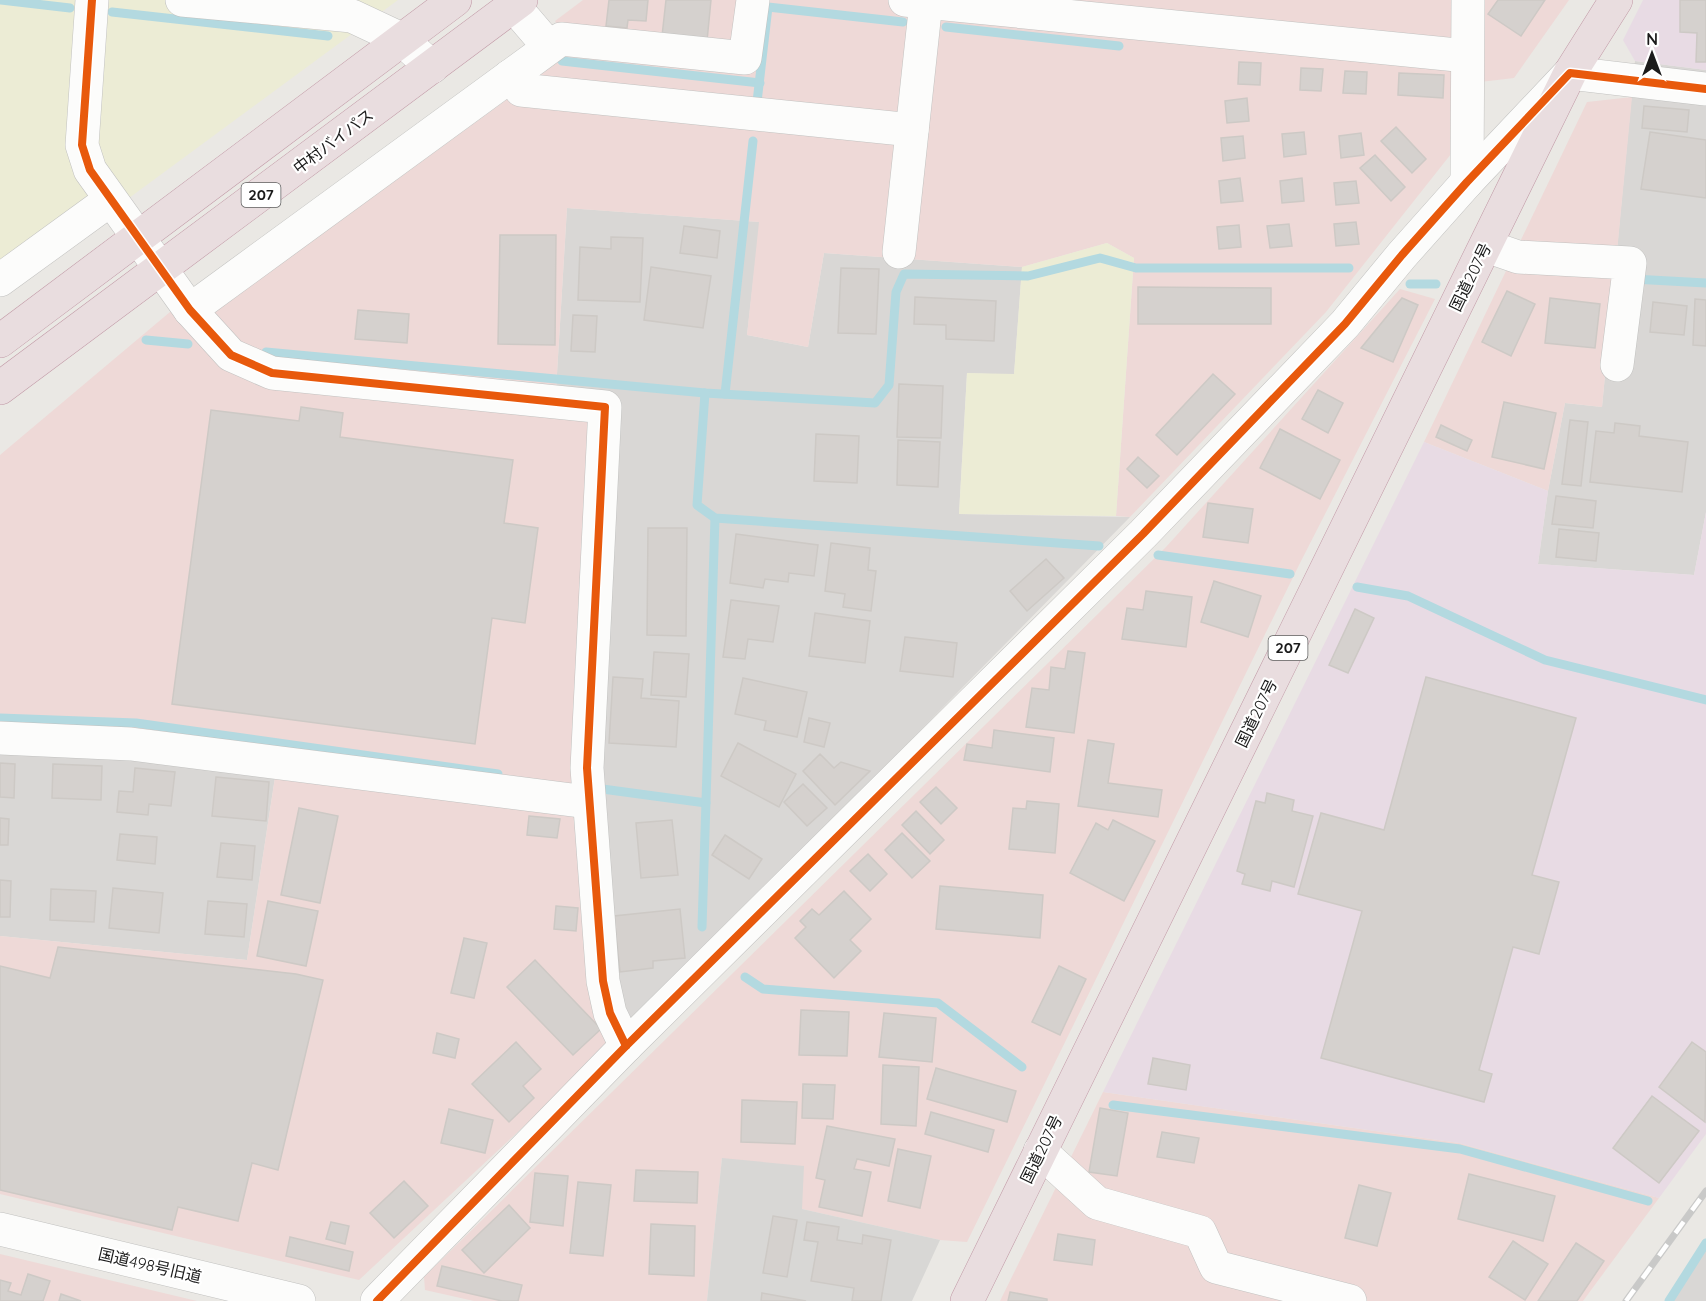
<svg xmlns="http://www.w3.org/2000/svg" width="1706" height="1301" viewBox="0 0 1706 1301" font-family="Quicksand,'Noto Sans JP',sans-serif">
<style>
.residential{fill:#d9d7d5}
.commercial{fill:#eed9d7}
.industrial{fill:#e8dbe4}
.religious{fill:#d8d7d5}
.farmland{fill:#ececd5}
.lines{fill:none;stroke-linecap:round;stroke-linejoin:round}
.stream{stroke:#b3d9e0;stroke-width:9}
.building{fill:#d5d1ce;stroke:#cdc9c5;stroke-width:1.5}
.minor-casing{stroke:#c2c2c0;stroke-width:34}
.highway-casing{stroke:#c199a6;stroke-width:34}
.minor{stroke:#fcfcfb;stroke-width:33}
.highway{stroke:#e9dddf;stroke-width:33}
.rail-casing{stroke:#c9c9c8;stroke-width:7}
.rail{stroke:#fff;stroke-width:4.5;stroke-dasharray:14;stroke-linecap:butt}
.cycleway-casing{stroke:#fff;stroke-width:11}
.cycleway{stroke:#e8590c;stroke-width:8}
.labels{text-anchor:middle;stroke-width:4.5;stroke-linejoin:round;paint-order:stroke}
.shield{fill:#fff;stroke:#5f5f5f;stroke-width:1.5}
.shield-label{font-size:15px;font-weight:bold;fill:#1b1b1b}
.street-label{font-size:16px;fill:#1b1b1b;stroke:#fff}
</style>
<rect width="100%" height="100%" fill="#eae8e4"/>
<g class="residential">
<path d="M1635,61L1706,70V512L1694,575L1538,564L1548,491L1565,403L1602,407Z"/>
<path d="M567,208L760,222L747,335L808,347L824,253L1022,267L1014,375L967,373L959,514L1130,517L612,1044L589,981L571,791L594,394L556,390Z"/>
<path d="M0,728L279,751L247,960L0,936Z"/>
<path d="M1706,1246V1301H1666Z"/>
</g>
<g class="commercial">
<path d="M583,0H1569L1514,78L1455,85L1451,154L1326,312L1130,517L1116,516L1134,258L1107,243L1022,267L824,253L808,347L747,335L759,222L567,208L556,390L594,394L571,791L589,981L612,1044L359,1280L0,1194V936L247,960L279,751L0,728V455L170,312H215L572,52L555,21Z"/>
<path d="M1632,97L1602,407L1565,403L1548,491L1424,442L1587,102Z"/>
<path d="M1400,289L1435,299L1299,565L967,1242L940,1240L802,1209L722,1158L707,1301H474L425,1290L424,1277L1166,547Z"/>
<path d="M1103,1092L1459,1143L1659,1198L1583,1301H1000Z"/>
<path d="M0,1254L197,1301H0Z"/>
</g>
<g class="industrial">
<path d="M1643,0H1706V70L1635,61L1623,40Z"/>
<path d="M1424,442L1548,491L1538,564L1694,575L1706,512V1134L1659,1198L1459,1143L1103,1092Z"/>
</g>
<path class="religious" d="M722,1158L804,1166L802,1209L940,1240L912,1301H707Z"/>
<g class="farmland">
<path d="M0,0H398L0,293Z"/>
<path d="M1107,243L1134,258L1116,516L959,514L967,373L1014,374L1022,267Z"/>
</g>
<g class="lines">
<g class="stream">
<path d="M1,0L70,8"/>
<path d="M112,12L328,36"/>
<path d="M946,27L1119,46"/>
<path d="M562,61L760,83"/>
<path d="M757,102L768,7L903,22"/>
<path d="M1633,279L1706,283"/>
<path d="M1410,284H1436"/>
<path d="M146,340L188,344"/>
<path d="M266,352L705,393L875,403L889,385L896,292L904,274L1028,276L1100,258L1136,268H1349"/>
<path d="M705,393L697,505L715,518L1099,546"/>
<path d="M725,394L753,141"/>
<path d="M1158,555L1290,574"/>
<path d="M1357,587L1408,596L1545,660L1706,700"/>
<path d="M0,718L136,723L498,774"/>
<path d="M595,788L706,803"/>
<path d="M702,927L715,518"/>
<path d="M745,977L763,989L938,1003L1022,1067"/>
<path d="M1113,1105L1460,1149L1648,1201"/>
<path d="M1669,1301L1706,1243"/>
</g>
</g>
<g class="building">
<path d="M609,0H648L646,21L628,20L627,28L606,26Z"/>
<path d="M666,0H711L707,41L662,36Z"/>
<path d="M1498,0H1545L1521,36L1488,14Z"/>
<path d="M1680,0H1706V62H1696L1697,33L1680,32Z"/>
<path d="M1239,62L1261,63L1260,85L1238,84Z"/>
<path d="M1301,68L1323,69L1321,91L1300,90Z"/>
<path d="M1345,71L1367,72L1366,94L1343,93Z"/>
<path d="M1399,73L1444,75L1443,98L1398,95Z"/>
<path d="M1247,98L1249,121L1227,123L1225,101Z"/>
<path d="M1644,106L1689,110L1687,132L1642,128Z"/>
<path d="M1396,127L1426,159L1412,173L1381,141Z"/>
<path d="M1304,132L1306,154L1284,157L1282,134Z"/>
<path d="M1650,132L1706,140V198L1641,189Z"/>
<path d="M1361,133L1364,155L1341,158L1339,136Z"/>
<path d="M1243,136L1245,158L1223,161L1221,138Z"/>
<path d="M1375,155L1405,187L1391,201L1360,168Z"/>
<path d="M1240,178L1243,201L1221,203L1219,181Z"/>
<path d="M1302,178L1304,201L1282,203L1280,181Z"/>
<path d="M1356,181L1359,203L1336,205L1334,183Z"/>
<path d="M1356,222L1359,244L1336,246L1334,224Z"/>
<path d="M1289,224L1292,246L1270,248L1267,226Z"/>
<path d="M1239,225L1241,247L1219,249L1217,227Z"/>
<path d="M684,226L720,231L717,258L680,253Z"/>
<path d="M500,235H556L555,345L498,344Z"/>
<path d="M611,237L643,238L640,302L578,300L580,247L611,249Z"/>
<path d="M651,267L711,276L703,328L644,320Z"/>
<path d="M841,268L879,269L876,334L838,333Z"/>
<path d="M1138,287L1271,288V324H1138Z"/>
<path d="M1507,291L1535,304L1511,356L1482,342Z"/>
<path d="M915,297L996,301L994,341L946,339V325L914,324Z"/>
<path d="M1402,298L1418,305L1393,362L1361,348Z"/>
<path d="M1550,298L1600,304L1595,348L1545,343Z"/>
<path d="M1695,299L1706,300V346L1693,345Z"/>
<path d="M1653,302L1687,306L1684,335L1650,332Z"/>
<path d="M358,310L409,314L407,343L355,339Z"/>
<path d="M573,315L597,316L595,352L571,351Z"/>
<path d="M1213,374L1235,394L1177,455L1156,435Z"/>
<path d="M899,384L943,386L941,438L897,437Z"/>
<path d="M1318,390L1343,403L1328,433L1302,419Z"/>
<path d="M1504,402L1556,413L1544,469L1492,457Z"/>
<path d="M301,407L343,413L340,437L513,460L504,523L538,528L525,623L492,618L475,744L172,704L211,410L299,421Z"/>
<path d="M1570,420L1588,422L1581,486L1562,484Z"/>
<path d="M1615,423L1640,426L1639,436L1688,442L1682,492L1590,482L1596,431L1614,433Z"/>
<path d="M1441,425L1472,440L1467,451L1436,437Z"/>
<path d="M1280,429L1340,460L1320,499L1260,468Z"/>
<path d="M816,434L859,436L857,483L814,481Z"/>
<path d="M898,440L940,442L938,487L897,485Z"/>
<path d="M1138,457L1159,476L1147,488L1127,469Z"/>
<path d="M1556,496L1596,501L1593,528L1552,524Z"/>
<path d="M1208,503L1253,509L1248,543L1203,537Z"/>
<path d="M648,528H687L686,636L647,635Z"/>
<path d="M1559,529L1599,533L1596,561L1556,557Z"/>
<path d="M736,534L818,545L814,576L789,573L788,582L765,579L763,588L730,583Z"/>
<path d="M831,543L870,548L868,570L876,571L871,611L843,607L845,594L825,591Z"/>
<path d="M1046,559L1064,578L1027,611L1010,591Z"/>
<path d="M1214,581L1261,596L1248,637L1201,622Z"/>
<path d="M1146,591L1192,597L1186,647L1122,639L1127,608L1143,610Z"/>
<path d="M731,600L779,606L773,642L748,639L745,659L723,657Z"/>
<path d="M1355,609L1374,618L1348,673L1329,665Z"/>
<path d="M815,613L870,621L865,663L809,656Z"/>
<path d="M905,637L957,643L953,677L900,671Z"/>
<path d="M1068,651L1085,653L1074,733L1026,727L1032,688L1049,690L1051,667L1065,669Z"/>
<path d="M654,652L689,654L686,697L651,695Z"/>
<path d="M613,677L643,679L641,698L679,701L676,747L609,743Z"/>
<path d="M1426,677L1576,718L1532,875L1559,882L1539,954L1513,947L1479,1070L1492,1074L1484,1102L1321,1058L1362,911L1298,894L1321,813L1384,830Z"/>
<path d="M743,678L807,692L797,737L764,730L766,721L735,714Z"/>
<path d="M809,718L830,723L824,747L804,742Z"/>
<path d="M994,730L1054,738L1050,772L964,760L967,744L992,748Z"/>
<path d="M1088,740L1114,744L1108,783L1162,790L1158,817L1078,806Z"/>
<path d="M738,743L796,774L779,807L721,776Z"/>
<path d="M820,754L834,768L841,762L870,771L835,805L803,771Z"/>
<path d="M0,763L15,764L14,798L0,797Z"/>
<path d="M53,764L102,766L101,800L52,798Z"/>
<path d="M135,768L175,772L171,806L149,804L148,815L117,812L119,791L133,792Z"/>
<path d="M216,777L269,782L266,821L212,816Z"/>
<path d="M803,784L827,808L807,826L784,802Z"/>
<path d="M936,787L957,808L941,824L920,802Z"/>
<path d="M1267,793L1294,800L1292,811L1313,816L1294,887L1272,881L1270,891L1242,884L1245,874L1237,871L1256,801L1265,803Z"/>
<path d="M1027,801L1059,804L1055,853L1009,849L1013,808L1026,809Z"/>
<path d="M299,808L338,816L320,903L281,895Z"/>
<path d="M916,811L944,840L930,854L902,825Z"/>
<path d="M529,816L560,819L557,838L527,835Z"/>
<path d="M0,818L9,819L8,845H0Z"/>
<path d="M672,820L678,875L641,878L636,823Z"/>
<path d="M1113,820L1155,841L1124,901L1070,873L1096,823L1108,830Z"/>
<path d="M902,833L930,861L912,878L885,850Z"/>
<path d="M120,834L157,837L155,864L117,860Z"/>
<path d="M725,835L762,859L749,879L712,855Z"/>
<path d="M221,843L255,846L252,880L217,877Z"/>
<path d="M868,854L887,874L870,891L850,871Z"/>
<path d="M0,880L11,881L10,917H0Z"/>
<path d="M940,886L1043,895L1040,938L936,929Z"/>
<path d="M113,888L163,893L159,933L109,928Z"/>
<path d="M51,889L96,891L94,922L50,920Z"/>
<path d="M844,891L871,919L850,940L861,951L834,978L795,938L806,927L800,921L812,909L819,915Z"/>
<path d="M208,901L247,904L244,937L205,934Z"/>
<path d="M268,901L318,911L306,966L257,956Z"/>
<path d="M556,906L578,908L576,931L554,929Z"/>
<path d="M680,909L685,958L653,961V968L620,972L614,916Z"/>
<path d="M464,938L487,943L474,998L451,993Z"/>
<path d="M58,947L296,974L323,980L278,1170L252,1163L238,1221L178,1207L172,1230L0,1190V966L50,978Z"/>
<path d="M535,960L601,1029L573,1055L507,987Z"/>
<path d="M1059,966L1086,979L1060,1035L1032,1022Z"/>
<path d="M801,1010L849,1012L847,1056L799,1055Z"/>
<path d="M884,1013L936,1018L932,1062L879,1057Z"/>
<path d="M437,1033L459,1039L455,1058L433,1053Z"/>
<path d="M516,1042L541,1069L523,1086L534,1098L509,1122L472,1084Z"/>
<path d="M1692,1042L1706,1052L1705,1122L1659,1087Z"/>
<path d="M1153,1058L1190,1065L1186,1090L1148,1084Z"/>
<path d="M883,1065L919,1067L916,1126L881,1124Z"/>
<path d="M936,1068L1016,1091L1007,1122L927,1099Z"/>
<path d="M803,1084L835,1085L833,1119L802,1118Z"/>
<path d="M1652,1096L1699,1131L1659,1183L1613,1148Z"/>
<path d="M742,1100L797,1102L795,1144L741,1142Z"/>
<path d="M1100,1108L1128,1113L1117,1176L1089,1172Z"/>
<path d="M449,1109L493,1120L485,1153L441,1143Z"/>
<path d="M931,1112L994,1130L988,1152L925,1134Z"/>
<path d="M827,1126L895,1139L889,1166L857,1159L854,1169L871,1172L862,1216L819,1207L825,1180L816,1178Z"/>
<path d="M1162,1132L1199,1138L1194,1163L1157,1157Z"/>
<path d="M898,1149L931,1156L920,1208L888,1201Z"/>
<path d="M636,1170L698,1172L697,1203L634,1201Z"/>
<path d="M535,1173L568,1176L563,1226L530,1222Z"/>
<path d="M1469,1174L1555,1196L1543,1241L1458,1219Z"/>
<path d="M404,1181L428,1206L394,1238L370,1213Z"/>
<path d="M578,1182L611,1185L603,1256L570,1253Z"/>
<path d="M1359,1185L1391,1193L1377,1246L1345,1238Z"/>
<path d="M509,1205L530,1228L484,1273L462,1250Z"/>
<path d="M773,1216L797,1220L787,1277L763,1273Z"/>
<path d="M331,1222L349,1226L345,1244L326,1239Z"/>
<path d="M807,1222L839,1227L837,1240L862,1244L863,1235L891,1240L881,1301H852L854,1288L811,1281L818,1242L804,1240Z"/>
<path d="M651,1224L695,1226L694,1276L649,1274Z"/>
<path d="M1058,1234L1095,1240L1092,1265L1054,1260Z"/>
<path d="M290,1237L353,1252L349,1271L286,1256Z"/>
<path d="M1513,1241L1548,1264L1525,1300L1489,1277Z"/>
<path d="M1576,1243L1604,1261L1577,1301H1538Z"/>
<path d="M442,1266L522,1285L518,1301H502L437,1286Z"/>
<path d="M28,1274L50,1281L43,1301H0V1280L11,1283L8,1291L21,1295Z"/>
<path d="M1010,1292L1047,1299V1301H1008Z"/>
<path d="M762,1293L806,1301H761Z"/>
<path d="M61,1294L81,1301H59Z"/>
</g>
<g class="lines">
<g class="minor-casing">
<g id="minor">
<path d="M92,0L82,145L90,170L190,310L231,355L272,373L605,407L587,768L603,981L610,1013L626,1046"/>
<path d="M182,0L352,16L401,39L432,67"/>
<path d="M905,0L1467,56"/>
<path d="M514,6L549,47"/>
<path d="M510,76L521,90L912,130"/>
<path d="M1467,182L1468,0"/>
<path d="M1486,246L1518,257L1630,263L1617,365"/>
<path d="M899,252L926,2"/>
<path d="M0,280L110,200"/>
<path d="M190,310L561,39L745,58L753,0"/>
<path d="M0,738L131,744L588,802"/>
<path d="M1040,1151L1097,1203L1200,1232L1216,1267L1350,1301"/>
<path d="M0,1229L299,1301"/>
<path d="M377,1301L626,1046L1143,534L1345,324L1402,255L1467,182L1570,73L1706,89"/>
</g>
</g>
<g class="highway-casing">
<g id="highway">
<path d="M0,341L455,0"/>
<path d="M0,388L521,0"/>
<path d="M967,1301L1570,73L1616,0"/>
</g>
</g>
<use href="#minor" class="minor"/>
<use href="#highway" class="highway"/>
<g class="rail-casing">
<path id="rail" d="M1626,1301L1706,1191"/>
</g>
<use href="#rail" class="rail"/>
<g class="cycleway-casing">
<g id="cycleway">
<path d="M92,0L82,145L90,170L190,310L231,355L272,373L605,407L587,768L603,981L610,1013L626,1046"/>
<path d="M377,1301L626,1046L1143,534L1345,324L1402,255L1467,182L1570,73L1706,89"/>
</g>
</g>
<use href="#cycleway" class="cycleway"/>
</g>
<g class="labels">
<g class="shield">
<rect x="241.5" y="183" width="39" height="24" rx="4.5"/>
<rect x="1268.5" y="636" width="39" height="24" rx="4.5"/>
</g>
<g class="shield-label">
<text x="261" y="200">207</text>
<text x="1288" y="653">207</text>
</g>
<g class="street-label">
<text transform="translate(333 141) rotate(-37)" y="6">中村バイパス</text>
<text transform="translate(1470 277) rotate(-64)" y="6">国道207号</text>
<text transform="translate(1256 713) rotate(-64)" y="6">国道207号</text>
<text transform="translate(1041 1149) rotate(-64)" y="6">国道207号</text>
<text transform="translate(150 1265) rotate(13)" y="6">国道498号旧道</text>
</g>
</g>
<g transform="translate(1652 54)" stroke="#ffffff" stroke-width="4.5" paint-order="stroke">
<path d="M0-4.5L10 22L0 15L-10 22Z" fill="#1b1b1b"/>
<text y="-9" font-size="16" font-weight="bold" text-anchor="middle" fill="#1b1b1b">N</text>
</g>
</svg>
